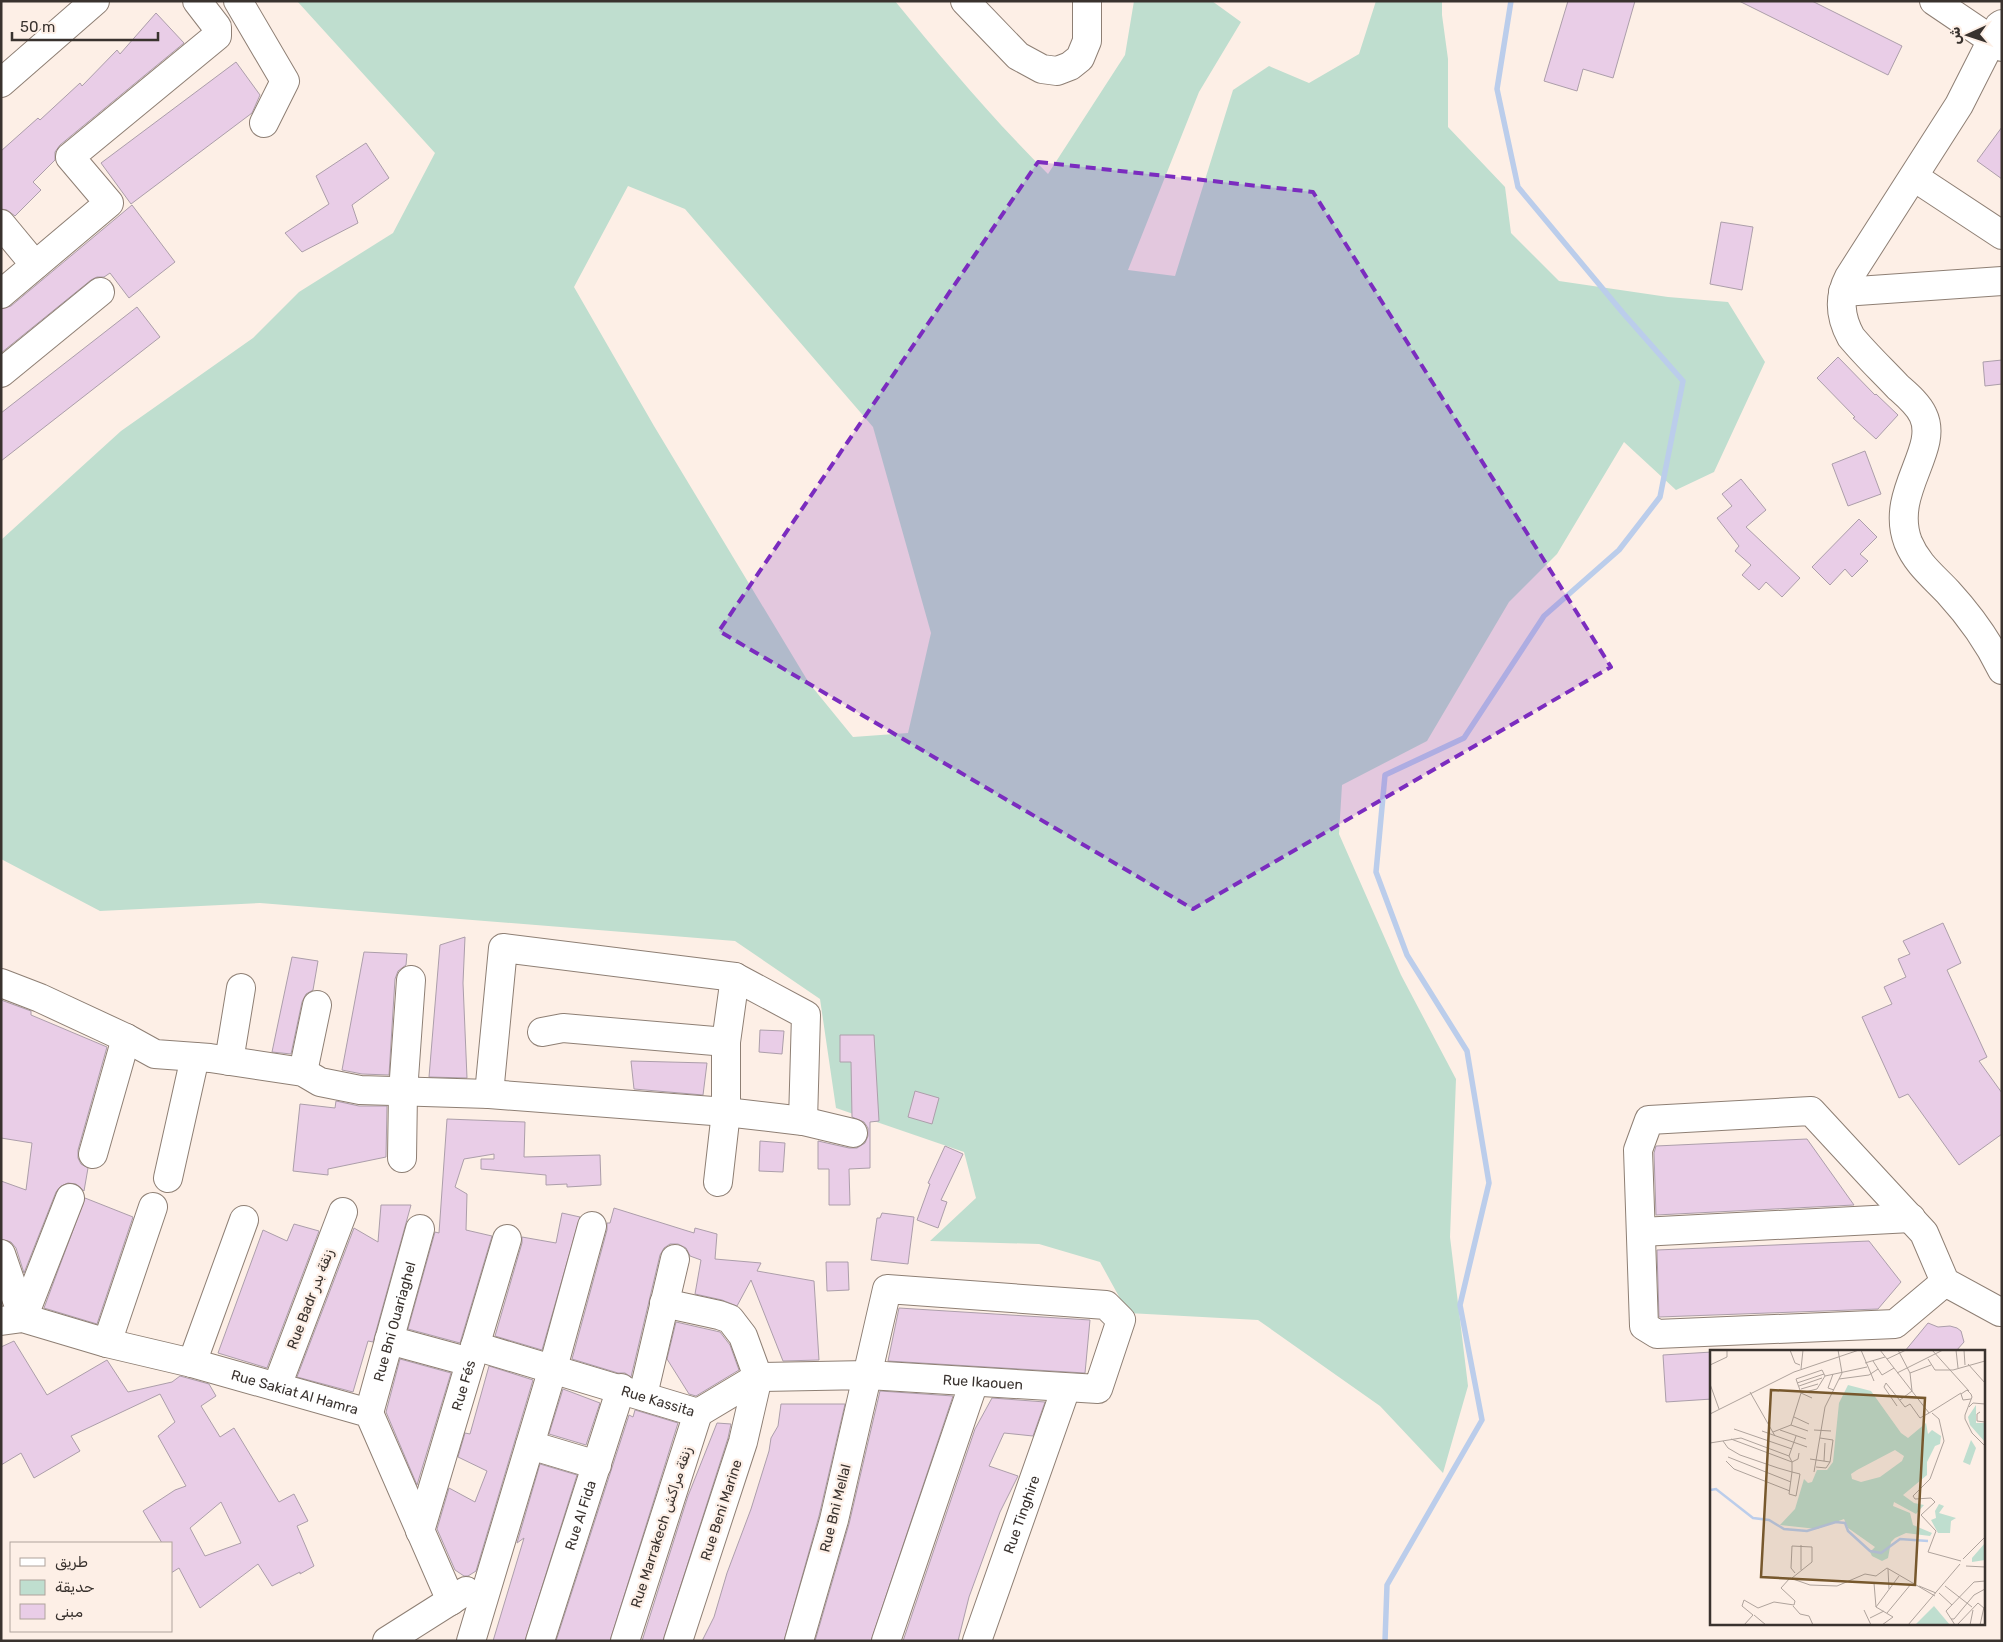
<svg xmlns="http://www.w3.org/2000/svg" width="2003" height="1642" viewBox="0 0 2003 1642" font-family="Rubik,Cairo,sans-serif">
<style>
.green{fill:#bfdecf;fill-rule:evenodd}
.lines{fill:none;stroke-linecap:round;stroke-linejoin:round}
.stream{stroke:#bbcdeb;stroke-width:5.5}
.building{fill:#e9cde7;stroke:#ac9eaa;fill-rule:evenodd}
.minor-casing{stroke:#8e7f74;stroke-width:30}
.minor{stroke:#fff;stroke-width:28}
.marked{fill:#7b2cbf;fill-opacity:0.2;stroke:#7b2cbf;stroke-width:4;stroke-dasharray:10 6;stroke-linejoin:round}
.labels{text-anchor:middle;stroke-width:4.5;stroke-linejoin:round;paint-order:stroke}
.street-label{font-size:14px;fill:#39322e;stroke:#fdefe6}
.inset-river{fill:none;stroke:#bbcdeb;stroke-width:2.5}
.inset-road{fill:none;stroke:#afa39c;stroke-width:1}
.view{fill:#77582d;fill-opacity:0.15;stroke:#77582d;stroke-width:2.5}
.inset-edge{fill:none;stroke:#39322e;stroke-width:2.5}
</style>
<rect width="100%" height="100%" fill="#fdefe6"/>
<path class="green" d="M297,1H895C944,61 993,119 1048,174L1125,55L1134,1H1212L1241,22L1199,92L1128,270L1175,276L1233,90L1269,66L1309,83L1359,54L1376,1H1442V15L1448,59V127L1505,187L1511,233L1559,281L1668,297L1728,302L1765,362L1714,472L1676,490L1624,442L1557,554L1509,602L1427,741L1342,785L1339,834L1401,975L1456,1079L1450,1237L1468,1386L1443,1473L1380,1406L1258,1320L1128,1313L1100,1262L1039,1244L930,1241L976,1198L964,1152L836,1108L820,999L735,941L260,903L100,911L1,859V540L121,431L253,338L299,292L393,233L435,153ZM628,186L685,209L873,427L931,633L908,733L853,737L809,683L654,426L574,287Z"/>
<g class="lines">
<path class="stream" d="M1385,1641L1387,1585L1482,1420L1460,1305L1489,1183L1467,1051L1407,955L1376,872L1385,775L1464,738L1544,616L1619,550L1660,497L1683,381L1623,313L1518,187L1497,89L1511,1"/>
</g>
<g class="building">
<path d="M1568,1H1635L1613,78L1583,69L1577,91L1544,81Z"/>
<path d="M1739,1H1812L1902,46L1888,75Z"/>
<path d="M156,13L184,43L60,145L55,152V160L33,182L41,190L15,216L7,210L1,209V151L38,118L40,120L80,83L82,86L117,50L120,54Z"/>
<path d="M236,62L260,95L252,113L131,204L101,163Z"/>
<path d="M2002,127V179L1977,161Z"/>
<path d="M366,143L389,178L352,205L358,223L302,252L285,233L329,204L316,176Z"/>
<path d="M132,205L175,262L129,298L110,273L104,277H97L91,280L1,353V309L11,306Z"/>
<path d="M1721,222L1753,227L1742,290L1710,284Z"/>
<path d="M137,307L160,337L1,461V413Z"/>
<path d="M1838,357L1875,395L1876,394L1898,415L1876,439L1853,418L1855,417L1817,378Z"/>
<path d="M2002,360V384L1985,386L1983,362Z"/>
<path d="M1865,451L1881,494L1848,506L1832,464Z"/>
<path d="M1741,479L1766,510L1746,527L1800,578L1782,597L1766,582L1759,590L1742,575L1751,565L1735,551L1739,546L1717,518L1732,506L1722,494Z"/>
<path d="M1859,519L1877,537L1860,554L1868,561L1852,577L1845,569L1830,585L1812,567Z"/>
<path d="M1943,923L1961,963L1947,970L1987,1057L1979,1061L2002,1093V1134L1959,1165L1908,1094L1899,1098L1862,1017L1892,1004L1884,987L1906,977L1898,959L1910,954L1903,941Z"/>
<path d="M465,937L463,983L467,1078L429,1077L440,945Z"/>
<path d="M364,952L407,954L406,965L398,971L395,979L389,1075L362,1074L342,1070Z"/>
<path d="M292,957L318,961L313,990L306,994L302,1002L291,1054L272,1052Z"/>
<path d="M1,1000L31,1011V1015L107,1047L78,1150V1158L81,1164L88,1168L84,1191L76,1184L68,1183L61,1186L56,1192L24,1273L16,1248L11,1242L1,1239V1181L26,1190L32,1143L1,1138Z"/>
<path d="M760,1030L784,1031L782,1054L759,1052Z"/>
<path d="M840,1035H874L879,1121L870,1122V1168L849,1169L850,1205H829V1169H818V1141L849,1148H857L865,1143L868,1136V1128L864,1122L852,1117L851,1062H840Z"/>
<path d="M631,1061L707,1063L703,1095L634,1089Z"/>
<path d="M915,1091L939,1098L932,1124L908,1117Z"/>
<path d="M336,1101L359,1106H387L386,1157L328,1169V1175L293,1171L300,1104L335,1108Z"/>
<path d="M447,1119L525,1122L524,1157L600,1155L601,1185L567,1187V1184L546,1185V1175L481,1169V1159H494V1154L464,1159L455,1187L467,1194L466,1230L492,1236L460,1343L408,1329L435,1232L439,1233Z"/>
<path d="M1807,1139L1854,1205L1656,1215L1654,1153L1656,1146Z"/>
<path d="M760,1141L785,1143L783,1172L759,1171Z"/>
<path d="M945,1146L963,1154L941,1200L947,1202L938,1228L917,1220L930,1184L928,1183Z"/>
<path d="M85,1198L133,1217L97,1324L44,1308Z"/>
<path d="M381,1205H411L373,1342L368,1341L353,1392L297,1377L354,1228L378,1242Z"/>
<path d="M614,1208L694,1233L695,1228L717,1234L715,1259L761,1263L757,1271L814,1281L819,1360L783,1361L751,1280L737,1306L722,1300L695,1294L701,1260L690,1256L686,1248L678,1244H670L664,1248L660,1255L631,1377L625,1373H618L572,1359L607,1230V1223H610Z"/>
<path d="M562,1213L580,1217L542,1350L495,1336L522,1243V1237L556,1243Z"/>
<path d="M882,1213L914,1217L908,1264L871,1260L877,1218H880Z"/>
<path d="M294,1224L319,1231L267,1368L218,1353L263,1230L287,1241Z"/>
<path d="M1869,1241L1901,1282L1878,1309L1659,1317L1657,1250Z"/>
<path d="M826,1262H848L849,1290L827,1291Z"/>
<path d="M899,1308L1090,1320L1085,1373L888,1361Z"/>
<path d="M676,1322L720,1332L730,1345L739,1370L696,1396L689,1394L667,1359Z"/>
<path d="M1928,1323L1938,1327L1950,1326L1957,1328L1961,1331L1964,1342L1956,1351H1905Z"/>
<path d="M14,1341L47,1395L107,1360L128,1392L172,1382L180,1376L209,1384L216,1396L201,1406L220,1437L234,1428L279,1502L294,1494L308,1521L297,1526L314,1566L300,1574V1572L272,1586L258,1564L200,1608L179,1568L171,1573V1543H162L143,1511L175,1490L186,1486L158,1436L175,1422L160,1394L71,1436L80,1451L34,1478L21,1453L1,1465V1347ZM221,1502L241,1543L205,1556L190,1528Z"/>
<path d="M1712,1352V1399L1666,1402L1663,1355Z"/>
<path d="M400,1359L451,1373L417,1485L386,1412Z"/>
<path d="M489,1366L533,1380L476,1571L468,1576H464L455,1570L437,1529L449,1488L475,1502L487,1471L458,1457L465,1433L470,1434Z"/>
<path d="M563,1389L600,1403L586,1445L549,1434Z"/>
<path d="M880,1391L953,1396L871,1641H815L849,1524Z"/>
<path d="M992,1398L1045,1402L1033,1436L1004,1433L989,1466L1018,1476L1000,1512L969,1597L958,1641H903L975,1429Z"/>
<path d="M781,1404H845L819,1516L784,1641H702L714,1617L727,1573L751,1509L769,1451L771,1438L778,1426Z"/>
<path d="M635,1410L678,1423L610,1641H556L629,1415L633,1417Z"/>
<path d="M717,1423L731,1424L728,1438L663,1641H642L688,1496Z"/>
<path d="M540,1464L577,1475L525,1641H493L524,1538L517,1543Z"/>
</g>
<g class="lines">
<g class="minor-casing">
<g id="minor">
<path d="M238,1L285,81L264,123"/>
<path d="M965,1L1018,56L1042,69L1057,71L1070,66L1080,58L1087,41V1"/>
<path d="M1934,1L2002,47"/>
<path d="M2002,24L1999,26L1959,105L1849,277C1838,298 1840,317 1851,337C1866,355 1882,370 1898,387C1907,395 1918,404 1923,415C1940,450 1889,492 1908,542C1917,564 1933,576 1948,592C1970,616 1988,641 2002,670"/>
<path d="M1,83L95,1"/>
<path d="M1914,177L2002,235"/>
<path d="M1,224L35,265"/>
<path d="M1843,292L2002,281"/>
<path d="M1,294L109,203L70,157L217,36V27L197,1"/>
<path d="M1,373L100,292"/>
<path d="M735,977L806,1015L803,1121"/>
<path d="M1,983L40,998L126,1038L155,1054L210,1058L303,1072L320,1082L360,1090L489,1094L726,1112L803,1121L853,1133"/>
<path d="M542,1032L563,1028L726,1042"/>
<path d="M229,1061L241,988"/>
<path d="M303,1072L317,1005"/>
<path d="M489,1094L503,948L735,977L726,1042V1112L718,1182"/>
<path d="M93,1154L126,1038"/>
<path d="M402,1158L403,1092L411,980"/>
<path d="M168,1178L195,1057"/>
<path d="M1641,1232L1911,1218"/>
<path d="M1,1254L23,1318"/>
<path d="M1945,1282L1895,1324L1657,1334L1644,1326L1638,1150L1649,1120L1811,1111L1924,1233L1945,1282L2000,1312"/>
<path d="M664,1303L719,1315L730,1319L743,1336L758,1377L743,1442L678,1641"/>
<path d="M23,1318L70,1198"/>
<path id="s1" d="M1,1321L23,1318L107,1343L192,1363L369,1413L451,1601"/>
<path d="M389,1340L470,1362"/>
<path d="M107,1343L153,1207"/>
<path id="s2" d="M475,1346L698,1413L758,1377L868,1375L1098,1389L1121,1320L1106,1305L887,1289L834,1520L799,1641"/>
<path d="M192,1363L244,1220"/>
<path d="M277,1386L343,1212"/>
<path d="M643,1395L675,1259"/>
<path id="s3" d="M369,1413L420,1229"/>
<path d="M530,1445L597,1465"/>
<path id="s4" d="M420,1531L507,1239"/>
<path d="M387,1641L466,1591"/>
<path d="M471,1641L553,1368L592,1226"/>
<path id="s5" d="M540,1641L621,1388"/>
<path d="M625,1641L698,1413"/>
<path d="M886,1641L974,1382"/>
<path id="s6" d="M977,1641L1066,1388"/>
</g>
</g>
<use href="#minor" class="minor"/>
</g>
<path class="marked" d="M1038,162L1313,192L1611,667L1193,909L719,631Z"/>
<g class="labels">
<g class="street-label">
<text transform="translate(310 1299) rotate(-69)" y="5">Rue Badr زنقة بدر</text>
<text dy="5" stroke="none"><textPath href="#s3" startOffset="95">Rue Bni Ouariaghel</textPath></text>
<text dy="5" stroke="none"><textPath href="#s2" startOffset="528">Rue Ikaouen</textPath></text>
<text dy="5" stroke="none"><textPath href="#s4" startOffset="152">Rue Fés</textPath></text>
<text dy="5" stroke="none"><textPath href="#s1" startOffset="304">Rue Sakiat Al Hamra</textPath></text>
<text dy="5" stroke="none"><textPath href="#s2" startOffset="191">Rue Kassita</textPath></text>
<text transform="translate(835 1508) rotate(-76)" y="5">Rue Bni Mellal</text>
<text transform="translate(721 1510) rotate(-72)" y="5">Rue Beni Marine</text>
<text dy="5" stroke="none"><textPath href="#s6" startOffset="134">Rue Tinghire</textPath></text>
<text dy="5" stroke="none"><textPath href="#s5" startOffset="132">Rue Al Fida</textPath></text>
<text transform="translate(661 1527) rotate(-72)" y="5">Rue Marrakech زنقة مراكش</text>
</g>
</g>
<g transform="translate(1710 1350)">
<rect width="275" height="275" fill="#fdefe6"/>
<path d="M138,35L161,41L191,83L198,88L216,73L218,84L222,80L231,86L230,94L225,96L217,112V125L193,145L204,153L214,155L206,164L184,152L183,156L200,163L203,175L222,183L220,186L196,183L185,188L181,192L178,208L172,211L162,206L160,202L165,197L138,178L134,169L107,179L70,175L85,159L94,129L98,133L102,132L107,120H117L123,112L129,53ZM185,100L194,106L192,111L170,127L151,132L142,129L141,124L147,120ZM266,55V73H275V92L260,75L258,67ZM261,90L266,98L260,115L253,112ZM229,154L234,156L229,163L246,168L241,171L240,183H228L221,170L226,168L225,161ZM275,193V210L262,212V208ZM224,256L240,275H205Z" fill="#bfdecf" fill-rule="evenodd"/>
<path class="inset-river" d="M0,140L6,139L43,168L59,170L74,179L97,181L126,172L135,173L138,181L160,201L171,203L190,189L218,191"/>
<path class="inset-road" d="M80,0L85,13L90,15M151,0L164,31M170,0L219,63L251,43M188,0L200,23L202,41L190,50M222,0L259,41M246,0L248,18M254,0L255,15M177,9L196,0M218,9L225,20H243L275,11M163,11L172,25L184,18M155,13L175,7M258,14L275,33M0,15L17,7V0M91,19L93,0M187,23L233,0M200,23L221,15M123,24L118,38L124,40M115,26L157,17M129,29L159,25L168,19M87,33L114,24M0,34L9,59M89,36L112,28M91,39L108,34M40,42L65,86M91,43L107,39L115,26M102,48L91,43L86,29L112,20L115,26M261,49L253,50L251,44L257,40L261,44L262,47L255,65V69L262,83L275,96M187,56L174,37L176,33L195,57L200,54L210,68L219,63M259,57L263,53L275,54M270,62L267,64V71L275,72M222,63L229,69L234,91L220,129L203,146L205,149L221,148L225,152L211,165L226,181L218,202L251,211M0,64L84,22L149,0M84,67L99,74M81,75L98,81M24,79L82,99M70,80L96,89M104,80L121,81M52,81L97,97M63,82L81,75L91,43M21,89L82,112L88,109L89,103M13,91L18,98L30,105L68,118L82,122L90,124L86,146L79,144L82,122V112L79,106L86,86M0,93L31,88L79,106M18,107L81,132M100,109L120,112L123,90L110,88M16,111L24,119L80,141M114,111L115,93M106,117L116,118L120,112M104,122L115,57L132,23L128,0M91,195V220M253,209L275,187M256,216L275,217M178,219L179,239M82,228L102,212V197L82,196L81,218L85,223M164,233L166,257M209,236L226,243M235,236L262,257M229,243L242,255M83,256L90,264L99,266L103,275M166,257L189,226M166,257L183,267L172,275M154,260L161,275M177,263L201,234M44,265L56,275M160,268L174,261M241,269H244L264,245L275,239M34,275L43,265L32,256L34,250L48,258L64,252L84,255L85,251L71,238L80,228L100,235L127,236L155,224L166,226L177,218L225,246M198,275L250,214M245,275L236,261L264,232L275,231M247,275L268,253L275,259M260,275L263,260M270,275L274,257"/>
<path class="view" d="M61,40L215,48L205,235L51,227Z"/>
<rect width="275" height="275" class="inset-edge"/>
</g>
<rect width="2003" height="1642" fill="none" stroke="#39322e" stroke-width="5"/>
<rect x="10" y="1542" width="162" height="90" fill="#fdefe6" stroke="#afa39c"/>
<rect x="20" y="1558" width="25" height="8" fill="#ffffff" stroke="#afa39c"/>
<text x="55" y="1567" font-size="15" fill="#39322e">طريق</text>
<rect x="20" y="1580" width="25" height="15" fill="#bfdecf" stroke="#afa39c"/>
<text x="55" y="1592" font-size="15" fill="#39322e">حديقة</text>
<rect x="20" y="1604" width="25" height="15" fill="#e9cde7" stroke="#afa39c"/>
<text x="55" y="1617" font-size="15" fill="#39322e">مبنى</text>
<g transform="translate(1968 35) rotate(267)" stroke="#fdefe6" stroke-width="4" paint-order="stroke">
<path d="M0-4L9 19L0 12L-9 19Z" fill="#39322e"/>
<text y="-8" font-size="14" font-weight="bold" text-anchor="middle" fill="#39322e">ش</text>
</g>
<path d="M12 32v8h146v-8" fill="none" stroke="#39322e" stroke-width="2.5"/>
<text x="20" y="32" font-size="15" fill="#39322e" stroke="#fdefe6" stroke-width="4" paint-order="stroke">50 m</text>
</svg>
